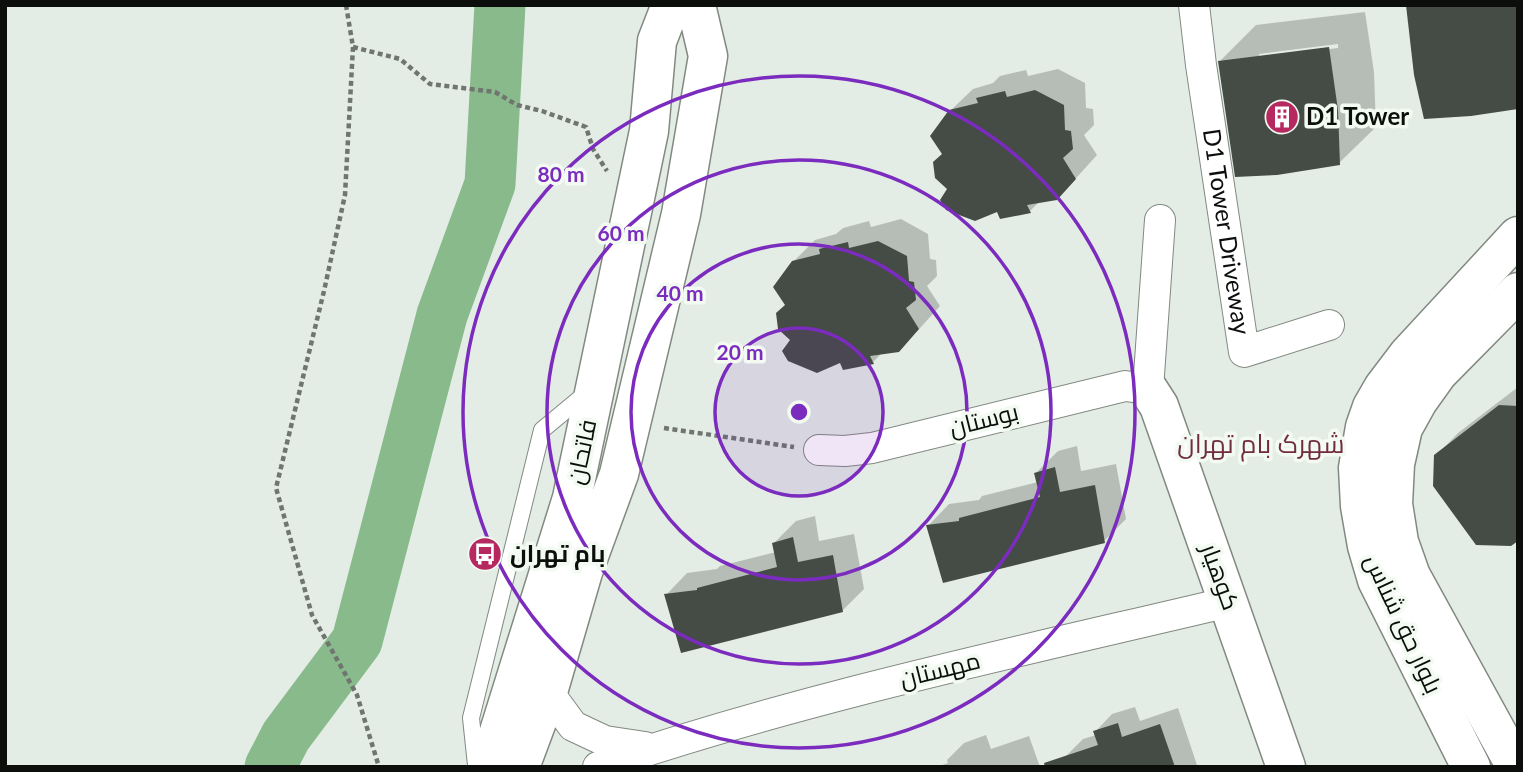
<svg xmlns="http://www.w3.org/2000/svg" width="1523" height="772" viewBox="0 0 1523 772" font-family="Lato,Cairo,sans-serif">
<style>
.shadow{fill:#0003;fill-rule:evenodd}
.lines{fill:none;stroke-linecap:round;stroke-linejoin:round}
.river{stroke:#88ba8c;stroke-width:51}
.building{fill:#444c45}
.lane-casing{stroke:#818981;stroke-width:18}
.street-casing{stroke:#818981;stroke-width:32}
.secondary-casing{stroke:#818981;stroke-width:41}
.path{stroke:#707570;stroke-width:4.5;stroke-dasharray:5 3.5;stroke-linecap:butt}
.lane{stroke:#fff;stroke-width:16}
.street{stroke:#fff;stroke-width:30}
.secondary{stroke:#fff;stroke-width:38}
.ring{fill:none;stroke:#7b2cbf;stroke-width:3.5}
.labels{text-anchor:middle;stroke-width:7;stroke-linejoin:round;paint-order:stroke}
.poi-label{font-size:24px;font-weight:bold;fill:#0b0e0b;stroke:#f2faf2;text-anchor:start}
.street-label{font-size:24px;fill:#0b0e0b;stroke:#f2faf2}
.neighbourhood-label{font-size:26px;fill:#712c42;stroke:#f2faf2}
.centre{fill:#7b2cbf;stroke:#f2faf2;stroke-width:3.5}
.ring-label{font-size:21px;text-anchor:middle;font-weight:bold;fill:#7b2cbf;stroke:#f2faf2;stroke-width:7;stroke-linejoin:round;paint-order:stroke}
</style>
<rect width="100%" height="100%" fill="#e4ede5"/>
<g class="shadow">
<path d="M1365,12L1374,72L1376,127L1339,163L1220,61L1256,25ZM1338,44V48L1259,58V54Z"/>
<path d="M1058,69L1085,83L1086,108L1093,109L1094,125L1084,135L1097,155L1078,176L1056,199L1040,201L1030,211L1001,217L997,210L950,189L944,154L950,111L973,89L993,83L1000,76L1026,70L1028,76Z"/>
<path d="M901,219L928,234L930,259L936,260L937,276L927,286L940,306L921,327L899,350L883,352L873,362L844,368L841,361L793,340L787,305L793,262L815,240L836,234L843,228L869,221L871,227Z"/>
<path d="M1518,387V539L1436,456L1458,433Z"/>
<path d="M1077,446L1081,471L1116,464L1126,519L1104,541L928,526L949,504L979,500L982,496L1038,482L1036,473L1058,451Z"/>
<path d="M815,516L819,541L854,534L864,589L842,611L666,595L687,573L717,569L720,566L776,552L774,543L796,521Z"/>
<path d="M1135,707L1140,721L1178,708L1197,765L1195,767H1069L1065,757L1083,739L1096,735L1095,732L1112,714Z"/>
<path d="M986,735L991,749L1029,736L1040,767H936L948,763L947,760L964,743Z"/>
</g>
<g class="lines">
<path class="river" d="M270,767L286,736L357,641L442,315L490,184L500,5"/>
</g>
<g class="building">
<path d="M1406,5H1518V109L1471,116L1424,119L1414,75Z"/>
<path d="M1329,47L1338,110L1340,165L1277,175L1235,177L1218,61Z"/>
<path d="M1035,90L1064,105L1065,130L1071,131L1073,149L1063,158L1076,179L1057,200L1027,205L1031,213L1000,219L997,212L975,221L946,210L940,200L947,189L935,178L933,162L942,154L930,136L949,110L978,103L976,98L1005,91L1007,97Z"/>
<path d="M878,241L907,256L909,281L914,282L916,300L906,308L919,329L899,352L870,356L874,364L843,370L840,363L817,373L788,361L782,351L790,340L778,329L776,313L785,305L773,287L792,261L820,254L819,249L848,242L849,248Z"/>
<path d="M1499,405L1518,406V541L1511,546L1476,545L1433,486L1434,455Z"/>
<path d="M1055,467L1060,492L1095,485L1105,543L943,583L926,525L959,521V518L1040,497L1034,473Z"/>
<path d="M793,537L798,562L833,555L843,612L681,653L664,594L697,590V588L777,567L772,543Z"/>
<path d="M1118,723L1122,737L1160,724L1175,767H1045L1044,763L1098,745L1093,731Z"/>
</g>
<g class="lines">
<g class="lane-casing">
<path id="lane" d="M476,765L471,718L542,430L589,391"/>
</g>
<g class="street-casing">
<g id="street">
<path id="s1" d="M1194,5L1201,65L1244,352L1329,325"/>
<path d="M819,450L845,451L872,448L1125,386L1148,389L1160,220"/>
<path d="M548,692L573,726L605,741L645,747"/>
<path d="M598,767C804,697 1018,652 1229,602"/>
</g>
</g>
<g class="secondary-casing">
<g id="secondary">
<path d="M1148,389L1159,406L1286,767"/>
<path d="M488,767L572,498L649,131L657,41L671,5"/>
<path d="M520,767L548,692L583,572L619,474L681,214L708,56L696,5"/>
<path d="M1471,767L1377,580L1367,546L1360,506L1358,468L1365,427L1372,407L1383,388L1408,355L1518,236"/>
<path d="M1516,767L1411,576L1399,542L1393,504L1395,464L1403,428L1418,401L1438,373L1518,292"/>
</g>
</g>
<g class="path">
<path d="M346,5L353,47L345,195L324,291L276,488L312,615L357,695L379,767"/>
<path d="M353,47L400,59L430,84L495,92L517,105L542,111L586,127L593,149L607,171"/>
<path d="M664,428L794,447"/>
</g>
<use href="#lane" class="lane"/>
<use href="#street" class="street"/>
<use href="#secondary" class="secondary"/>
</g>
<circle cx="799" cy="412" r="84" fill="#7b2cbf" fill-opacity=".12"/>
<g class="ring">
<circle cx="799" cy="412" r="84"/>
<circle cx="799" cy="412" r="168"/>
<circle cx="799" cy="412" r="252"/>
<circle cx="799" cy="412" r="336"/>
</g>
<defs>
<g id="building-disc" transform="scale(1.75)"><circle r="9.5" fill="#b62960" stroke="#f2faf2"/><path d="M-4-6H4V6H1V3H-1V6H-4ZM-2.5-4.3h1.7v1.8h-1.7ZM.8-4.3h1.7v1.8H.8ZM-2.5-1h1.7V.8h-1.7ZM.8-1h1.7V.8H.8Z" fill="#fff"/></g>
<g id="bus-disc" transform="scale(1.75)"><circle r="9.5" fill="#b62960" stroke="#f2faf2"/><path d="M-5-6H5V4H4V6H2V4H-2V6H-4V4H-5ZM-3.5-4V0h7V-4ZM-3.5 1.2v1.5H-2V1.2ZM2 1.2v1.5H3.5V1.2Z" fill="#fff"/></g>
</defs>
<g fill-rule="evenodd">
<use href="#building-disc" x="1282" y="117"/>
<use href="#bus-disc" x="485" y="554"/>
</g>
<g class="labels">
<g class="poi-label">
<text x="1306" y="125">D1 Tower</text>
<text x="510" y="562">بام تهران</text>
</g>
<g class="street-label">
<text dy="8" stroke="none"><textPath href="#s1" startOffset="229">D1 Tower Driveway</textPath></text>
<text transform="translate(984 420) rotate(-14)" y="8">بوستان</text>
<text transform="translate(582 452) rotate(-78)" y="8">فاتحان</text>
<text transform="translate(1220 577) rotate(70)" y="8">کوهیار</text>
<text transform="translate(1403 624) rotate(65)" y="8">بلوار حق شناس</text>
<text transform="translate(940 670) rotate(-14)" y="8">مهستان</text>
</g>
<g class="neighbourhood-label">
<text x="1261" y="453">شهرک بام تهران</text>
</g>
</g>
<circle cx="799" cy="412" r="10" class="centre"/>
<g class="ring-label">
<text x="561" y="182">80 m</text>
<text x="621" y="241">60 m</text>
<text x="680" y="301">40 m</text>
<text x="740" y="360">20 m</text>
</g>
<rect width="1523" height="772" fill="none" stroke="#0b0e0b" stroke-width="14"/>
</svg>
